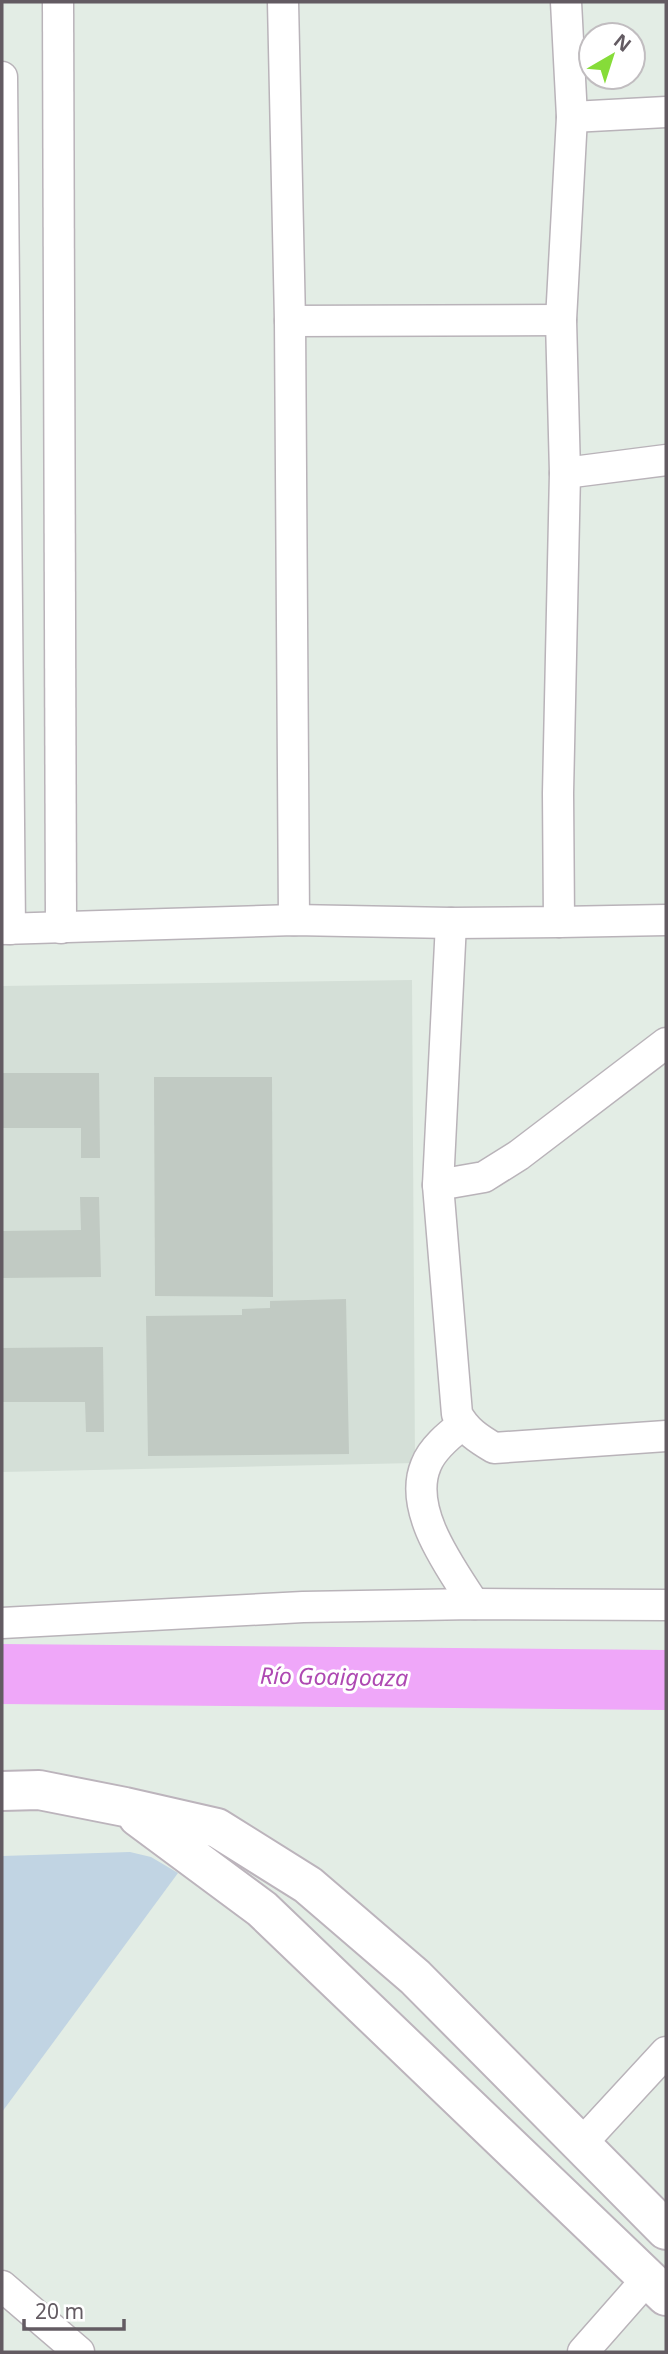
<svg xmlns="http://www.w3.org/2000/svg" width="668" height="2354" viewBox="0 0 668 2354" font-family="'Noto Sans',sans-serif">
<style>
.education{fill:#d4dfd7}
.green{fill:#c1d4e3}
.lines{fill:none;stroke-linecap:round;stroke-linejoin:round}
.river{stroke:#efa7f9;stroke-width:60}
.building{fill:#c1cac3}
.street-casing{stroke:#b9b3b9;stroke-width:33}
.secondary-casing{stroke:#bcb4bc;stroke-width:42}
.street{stroke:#fff;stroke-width:30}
.secondary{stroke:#fff;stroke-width:38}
.labels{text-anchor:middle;stroke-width:6;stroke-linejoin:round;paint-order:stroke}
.water-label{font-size:23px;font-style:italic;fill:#ae49b2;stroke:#fff}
</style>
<rect width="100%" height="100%" fill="#e3ede5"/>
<path class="education" d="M412,980L415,1463L2,1472V986Z"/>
<path class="green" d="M130,1852L151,1857L178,1873L2,2112V1856Z"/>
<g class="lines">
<path class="river" d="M2,1674L666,1680"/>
</g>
<g class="building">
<path d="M2,1073H99L100,1158H81V1128H2Z"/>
<path d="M154,1077H272L273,1297L155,1296Z"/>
<path d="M80,1197H99L101,1277L2,1278V1231L81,1230Z"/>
<path d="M346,1299L349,1454L148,1456L146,1316L242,1315V1309L270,1308V1301Z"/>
<path d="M103,1347L104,1432H86L85,1402H2V1348Z"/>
</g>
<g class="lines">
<g class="street-casing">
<g id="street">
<path d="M58,2L61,928"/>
<path d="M283,2L290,321L294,920"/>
<path d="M2,77L10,929"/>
<path d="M572,117L666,112"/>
<path d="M290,321L561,320"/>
<path d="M565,473L666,460"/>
<path d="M559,922L666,920"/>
<path d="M451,923L438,1185L457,1414C466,1431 479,1439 494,1448L666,1436"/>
<path d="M2,929L294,920L451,923L559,922L558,793L565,473L561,320L572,117L566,2"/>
<path d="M438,1185L484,1177L519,1155L666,1043"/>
<path d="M462,1425C449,1435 432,1449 426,1465C407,1510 451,1568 474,1604"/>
<path d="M2,1623L303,1607L474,1604L666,1605"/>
<path d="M582,2143L666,2052"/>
<path d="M2,2286L79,2352"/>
<path d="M583,2352L648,2278"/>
</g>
</g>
<g class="secondary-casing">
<g id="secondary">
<path d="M2,1791L39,1790L125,1807L217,1828L308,1885L415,1977L666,2230"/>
<path d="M138,1817L262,1909L666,2296"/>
</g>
</g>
<use href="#street" class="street"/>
<use href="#secondary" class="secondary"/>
</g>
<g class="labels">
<g class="water-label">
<text transform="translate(334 1677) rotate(1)" y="8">Río Goaigoaza</text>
</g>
</g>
<rect width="668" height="2354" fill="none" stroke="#635b62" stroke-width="7"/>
<g transform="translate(612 56) rotate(39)"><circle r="33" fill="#ffffff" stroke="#c1bdc0" stroke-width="2"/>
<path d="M0-5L12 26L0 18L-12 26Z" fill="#86dc39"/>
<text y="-10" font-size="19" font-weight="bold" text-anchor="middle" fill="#635b62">N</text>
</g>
<path d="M24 2319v10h100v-10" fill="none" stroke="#635b62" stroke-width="3.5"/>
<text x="35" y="2319" font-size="21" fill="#635b62" stroke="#ffffff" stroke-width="5" paint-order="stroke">20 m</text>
</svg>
